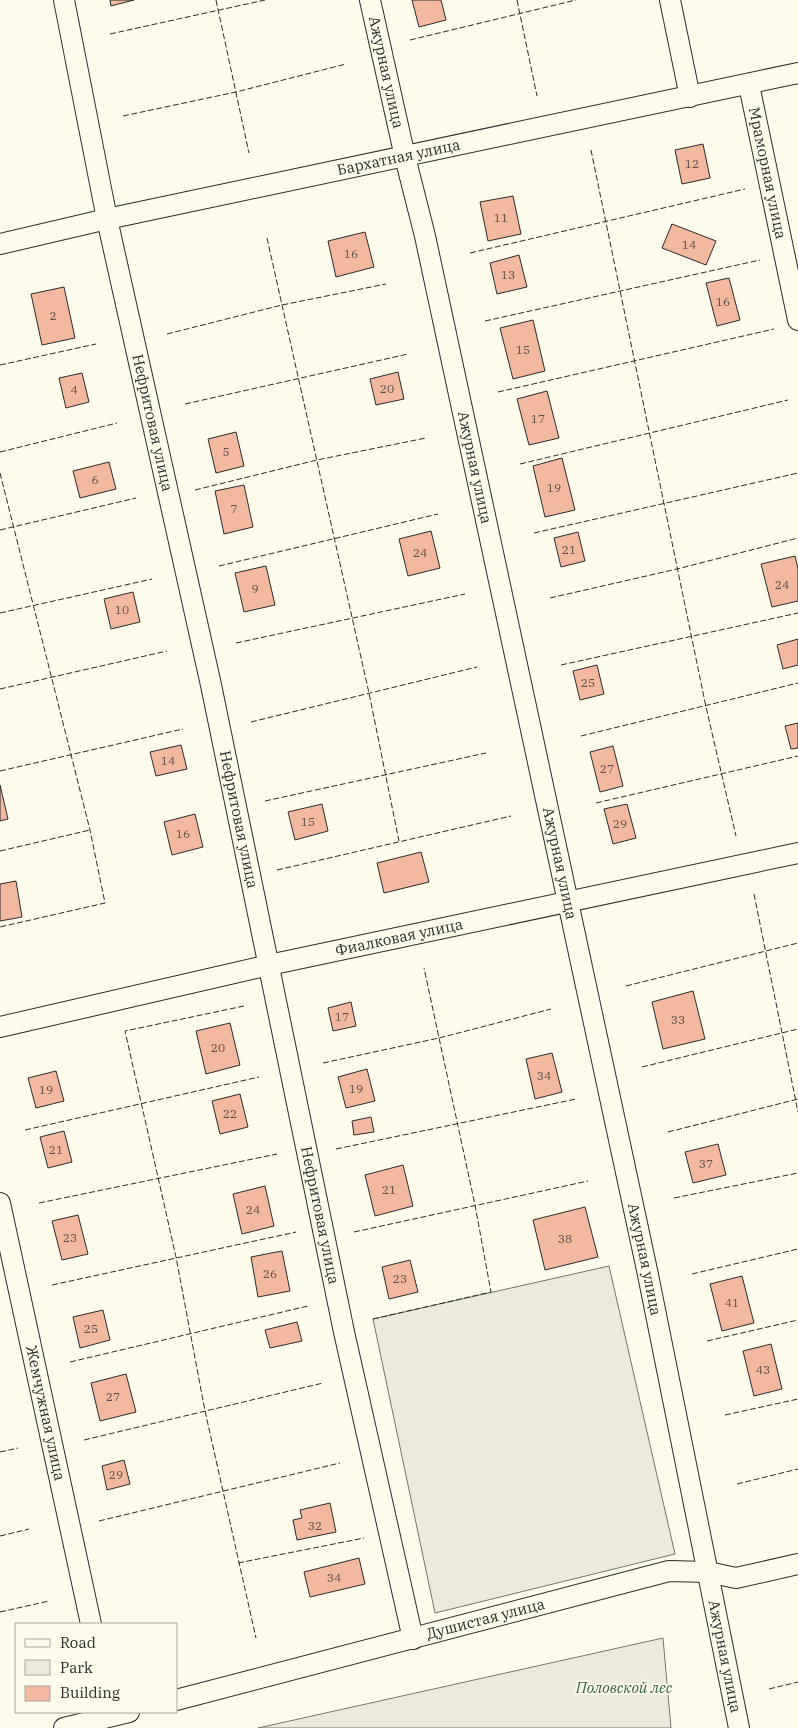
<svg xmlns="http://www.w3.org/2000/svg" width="798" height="1728" viewBox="0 0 798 1728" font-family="'IBM Plex Serif',serif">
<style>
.green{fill:#ecebdb;stroke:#74746e}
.building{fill:#f2b8a0;stroke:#2b2b2b}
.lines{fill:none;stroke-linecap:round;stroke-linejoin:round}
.minor-casing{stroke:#2b2b2b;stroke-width:22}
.minor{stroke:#fdfbea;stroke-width:20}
.fence{stroke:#2b2b2b;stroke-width:1;stroke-dasharray:6 2.5;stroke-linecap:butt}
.labels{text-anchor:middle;stroke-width:4;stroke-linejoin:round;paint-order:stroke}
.number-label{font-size:12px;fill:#5d4e48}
.street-label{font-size:15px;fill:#2b2b2b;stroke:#fdfbea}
.park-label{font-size:15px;font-style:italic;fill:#34623c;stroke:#fdfbea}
</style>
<rect width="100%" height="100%" fill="#fdfbea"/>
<g class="green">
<path d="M609,1266L675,1554L435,1613L373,1319Z"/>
<path d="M663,1638L671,1728H258Z"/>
</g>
<g class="building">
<path d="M110,0H134L111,6Z"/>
<path d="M412,0H441L446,20L419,27Z"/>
<path d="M703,144L710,178L682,184L675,150Z"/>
<path d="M513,196L521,234L488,241L480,202Z"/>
<path d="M672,224L716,241L706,265L662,248Z"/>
<path d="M365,232L374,267L336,277L328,241Z"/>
<path d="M519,255L527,287L497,294L490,263Z"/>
<path d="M729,278L740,320L717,326L706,283Z"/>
<path d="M64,287L75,338L42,345L31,294Z"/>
<path d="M533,320L545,371L513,379L500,328Z"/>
<path d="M398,372L404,399L376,405L370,379Z"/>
<path d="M82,373L89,402L66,408L59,378Z"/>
<path d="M547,391L559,438L529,445L517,399Z"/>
<path d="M236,432L244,466L216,473L208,439Z"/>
<path d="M562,458L575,510L545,517L533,466Z"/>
<path d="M109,462L116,489L80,498L73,471Z"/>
<path d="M244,485L253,527L224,534L215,491Z"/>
<path d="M431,531L440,568L408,576L399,539Z"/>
<path d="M578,532L585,561L561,567L554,538Z"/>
<path d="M795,556L798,569V601L772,607L761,564Z"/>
<path d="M266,566L275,605L244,612L235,573Z"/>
<path d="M133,592L140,622L111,629L104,599Z"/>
<path d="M798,639V665L783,669L777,645Z"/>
<path d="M597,665L604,694L580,700L573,671Z"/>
<path d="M798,723V748L791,749L785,726Z"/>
<path d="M181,745L187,769L156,776L150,752Z"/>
<path d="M613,746L623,786L600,792L590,752Z"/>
<path d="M0,785L8,819L0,821Z"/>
<path d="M322,804L328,831L295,840L288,812Z"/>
<path d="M627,804L636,838L613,844L604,809Z"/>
<path d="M195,814L203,847L172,855L164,822Z"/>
<path d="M421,852L429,882L384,893L377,863Z"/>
<path d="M16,881L22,917L0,921V884Z"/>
<path d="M693,991L705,1039L663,1049L652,1002Z"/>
<path d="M351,1002L356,1026L333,1031L328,1008Z"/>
<path d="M230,1023L240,1065L206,1074L196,1031Z"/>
<path d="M552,1053L562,1092L535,1099L526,1059Z"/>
<path d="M367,1069L375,1101L346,1108L338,1077Z"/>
<path d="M56,1071L64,1101L36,1108L28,1078Z"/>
<path d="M240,1094L248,1127L220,1134L212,1101Z"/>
<path d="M371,1117L374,1132L354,1135L352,1121Z"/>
<path d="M64,1131L72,1162L48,1168L40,1137Z"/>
<path d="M718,1144L726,1175L693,1183L685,1152Z"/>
<path d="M403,1165L413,1206L375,1216L365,1175Z"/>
<path d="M265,1186L274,1226L242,1234L233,1194Z"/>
<path d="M585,1207L598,1257L545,1270L533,1220Z"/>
<path d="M78,1215L88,1254L62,1260L52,1221Z"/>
<path d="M282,1251L290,1291L258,1297L251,1257Z"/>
<path d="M410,1260L418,1292L389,1299L382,1267Z"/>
<path d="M742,1276L754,1323L722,1331L710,1284Z"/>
<path d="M103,1310L110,1340L80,1348L73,1317Z"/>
<path d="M297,1322L302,1341L270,1348L265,1330Z"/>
<path d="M771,1344L782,1389L754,1396L743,1351Z"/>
<path d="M126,1374L136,1412L100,1421L91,1383Z"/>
<path d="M124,1460L130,1484L107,1490L102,1466Z"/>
<path d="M330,1503L336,1532L297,1540L293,1520L302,1518L300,1510Z"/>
<path d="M359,1558L365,1584L310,1597L304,1572Z"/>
</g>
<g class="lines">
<g class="minor-casing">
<g id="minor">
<path id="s1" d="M64,0L107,219L211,685L344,1332L413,1639"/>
<path id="s2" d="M370,0L405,157L425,236L647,1270L739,1728"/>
<path d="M670,0L690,97"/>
<path id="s3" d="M749,85L798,320"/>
<path id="s4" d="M0,244L107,219L798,73"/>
<path id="s5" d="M0,1027L269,965L798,853"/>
<path id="s6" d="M0,1203L91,1624"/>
<path id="s7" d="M176,1700L669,1571L708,1572L736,1578L798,1564"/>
<path d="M64,1728L129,1712"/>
</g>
</g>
<use href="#minor" class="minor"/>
<g class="fence">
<path d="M216,0L249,153"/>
<path d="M517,0L537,96"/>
<path d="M110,34L265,0"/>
<path d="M410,40L576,0"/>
<path d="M123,116L236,92L346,64"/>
<path d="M591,150L706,707L736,836"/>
<path d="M267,238L369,693L399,841"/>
<path d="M470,253L745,189"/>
<path d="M485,321L760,260"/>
<path d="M167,334L282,305L386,284"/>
<path d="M0,365L96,344"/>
<path d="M498,392L774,329"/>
<path d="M185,404L408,354"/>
<path d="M0,452L117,423"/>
<path d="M520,464L788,400"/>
<path d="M0,473L90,830L105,903L0,927"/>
<path d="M195,490L317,460L426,438"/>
<path d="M0,530L136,498"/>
<path d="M534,533L798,473"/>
<path d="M219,566L438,514"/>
<path d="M550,598L677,569L798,538"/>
<path d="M0,613L152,579"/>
<path d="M236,643L465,594"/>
<path d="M561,665L798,613"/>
<path d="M0,689L167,651"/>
<path d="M251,722L477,667"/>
<path d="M581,736L798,683"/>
<path d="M0,771L183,729"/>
<path d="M265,801L486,753"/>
<path d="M596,803L798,756"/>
<path d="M0,851L90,830"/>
<path d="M277,870L511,816"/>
<path d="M754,894L798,1112"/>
<path d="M626,986L798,943"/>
<path d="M244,1006L125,1031L176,1257L205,1411L256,1638"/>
<path d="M323,1063L439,1038L551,1009"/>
<path d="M642,1067L798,1029"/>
<path d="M25,1130L259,1077"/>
<path d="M668,1132L798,1099"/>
<path d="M336,1149L576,1099"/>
<path d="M674,1198L798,1173"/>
<path d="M39,1203L277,1154"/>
<path d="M354,1232L588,1181"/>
<path d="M692,1274L798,1249"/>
<path d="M52,1285L296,1232"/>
<path d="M373,1319L491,1292L475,1205L424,968"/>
<path d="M707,1341L798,1320"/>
<path d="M70,1362L308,1306"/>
<path d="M725,1415L798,1399"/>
<path d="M84,1440L323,1383"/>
<path d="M0,1452L18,1448"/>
<path d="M737,1484L798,1469"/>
<path d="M99,1521L340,1463"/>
<path d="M0,1536L29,1529"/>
<path d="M238,1563L364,1538"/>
<path d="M0,1612L49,1601"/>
<path d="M769,1689L798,1682"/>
</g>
</g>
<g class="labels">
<g class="number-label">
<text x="692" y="168">12</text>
<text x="501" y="222">11</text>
<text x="689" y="249">14</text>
<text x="351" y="258">16</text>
<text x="508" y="279">13</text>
<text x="723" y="306">16</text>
<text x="53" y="320">2</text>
<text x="523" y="354">15</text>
<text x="387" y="393">20</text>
<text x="74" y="394">4</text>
<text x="538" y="423">17</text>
<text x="226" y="456">5</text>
<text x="95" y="484">6</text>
<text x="554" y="492">19</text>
<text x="234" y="513">7</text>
<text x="569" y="554">21</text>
<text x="420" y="557">24</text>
<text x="782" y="589">24</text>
<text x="255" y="593">9</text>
<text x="122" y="614">10</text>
<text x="588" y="687">25</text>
<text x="168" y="765">14</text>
<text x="607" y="773">27</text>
<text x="308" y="826">15</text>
<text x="620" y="828">29</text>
<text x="183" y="838">16</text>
<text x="342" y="1021">17</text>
<text x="678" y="1024">33</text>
<text x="218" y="1052">20</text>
<text x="544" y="1080">34</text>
<text x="356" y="1093">19</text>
<text x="46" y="1094">19</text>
<text x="230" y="1118">22</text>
<text x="56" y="1154">21</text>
<text x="706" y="1168">37</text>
<text x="389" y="1194">21</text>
<text x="253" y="1214">24</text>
<text x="70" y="1242">23</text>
<text x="565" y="1243">38</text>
<text x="270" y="1278">26</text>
<text x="400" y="1283">23</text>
<text x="732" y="1307">41</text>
<text x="91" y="1333">25</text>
<text x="763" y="1374">43</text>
<text x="113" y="1401">27</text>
<text x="116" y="1479">29</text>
<text x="315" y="1530">32</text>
<text x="334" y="1582">34</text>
</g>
<g class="street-label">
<text dy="5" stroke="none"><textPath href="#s2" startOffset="74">Ажурная улица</textPath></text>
<text dy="5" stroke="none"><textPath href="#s4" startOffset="408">Бархатная улица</textPath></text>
<text dy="5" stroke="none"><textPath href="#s3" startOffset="90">Мраморная улица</textPath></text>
<text dy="5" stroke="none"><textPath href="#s1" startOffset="432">Нефритовая улица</textPath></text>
<text dy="5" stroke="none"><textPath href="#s2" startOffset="479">Ажурная улица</textPath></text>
<text dy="5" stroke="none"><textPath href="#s1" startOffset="838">Нефритовая улица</textPath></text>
<text dy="5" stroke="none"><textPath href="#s2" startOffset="884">Ажурная улица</textPath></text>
<text dy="5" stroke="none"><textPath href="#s5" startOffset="409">Фиалковая улица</textPath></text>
<text dy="5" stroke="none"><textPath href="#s1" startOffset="1242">Нефритовая улица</textPath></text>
<text dy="5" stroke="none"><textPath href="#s2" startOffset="1289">Ажурная улица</textPath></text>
<text dy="5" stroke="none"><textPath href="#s6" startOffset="215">Жемчужная улица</textPath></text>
<text dy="5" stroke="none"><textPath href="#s7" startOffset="320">Душистая улица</textPath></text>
<text dy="5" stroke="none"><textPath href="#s2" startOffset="1694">Ажурная улица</textPath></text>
</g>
<g class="park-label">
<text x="624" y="1693">Половской лес</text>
</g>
</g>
<rect x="15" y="1623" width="162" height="90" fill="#fdfbea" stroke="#a9a89e"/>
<rect x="25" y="1639" width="25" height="8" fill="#fdfbea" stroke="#a9a89e"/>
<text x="60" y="1648" font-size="15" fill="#2b2b2b">Road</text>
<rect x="25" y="1660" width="25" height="15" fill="#ecebdb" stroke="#a9a89e"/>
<text x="60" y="1673" font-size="15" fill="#2b2b2b">Park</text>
<rect x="25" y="1686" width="25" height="15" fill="#f2b8a0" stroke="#a9a89e"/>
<text x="60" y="1698" font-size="15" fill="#2b2b2b">Building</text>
</svg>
